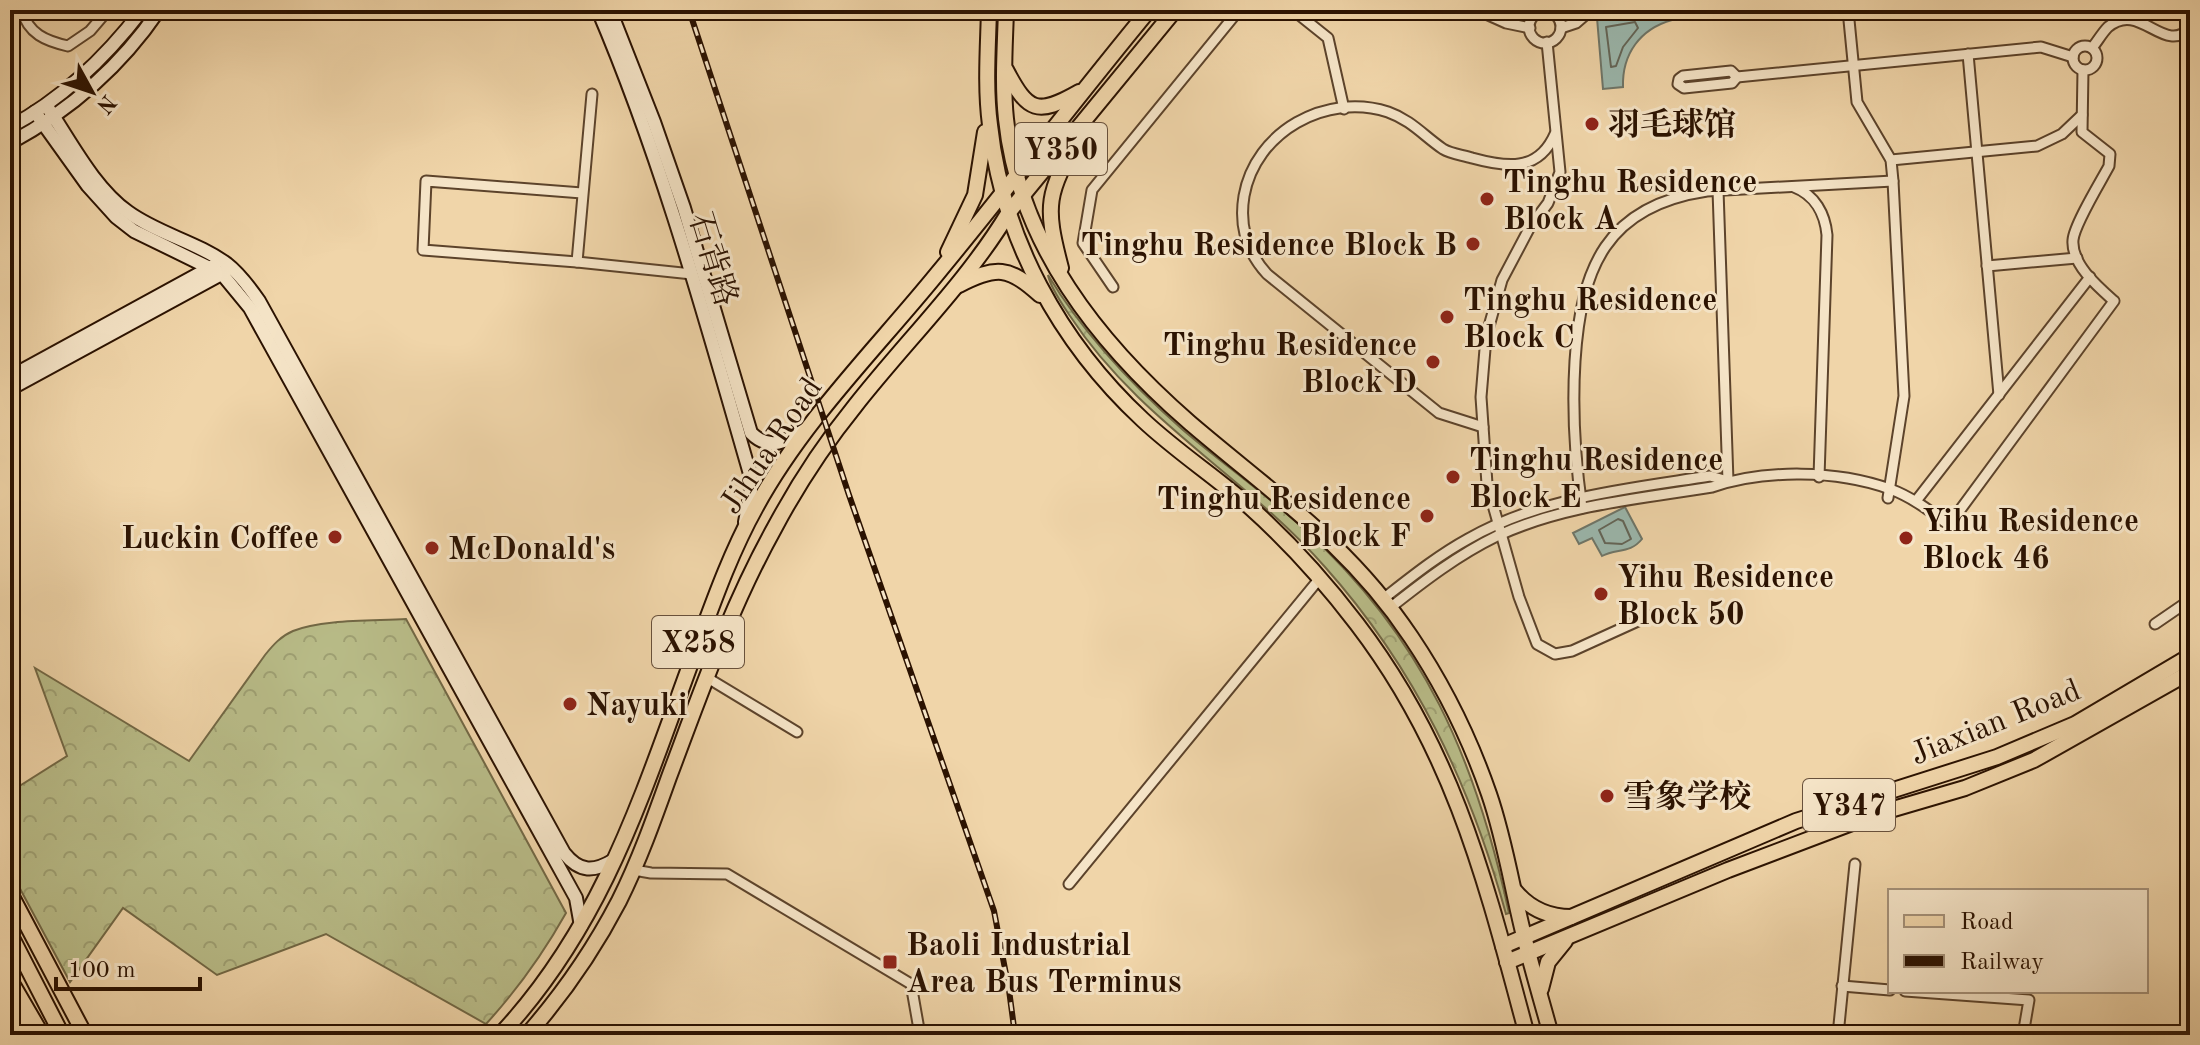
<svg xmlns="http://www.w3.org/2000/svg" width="2200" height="1045" viewBox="0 0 2200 1045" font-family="'Old Standard TT','Noto Serif SC',serif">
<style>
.forest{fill:url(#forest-crowns);stroke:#726845;stroke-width:2}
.water{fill:#9bb8ae;stroke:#6e7669;stroke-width:2}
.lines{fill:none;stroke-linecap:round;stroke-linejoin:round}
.shore{stroke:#636558;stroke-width:2}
.street-casing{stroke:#5c432b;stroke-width:13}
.secondary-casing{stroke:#2b1201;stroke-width:16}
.primary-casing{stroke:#2b1201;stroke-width:18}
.street{stroke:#f5e4c7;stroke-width:9}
.secondary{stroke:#f5e4c7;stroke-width:12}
.primary{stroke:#f0d5a9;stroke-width:14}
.rail-casing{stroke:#2b1201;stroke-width:6}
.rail{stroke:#f5e4c7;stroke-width:3;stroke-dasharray:9;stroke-linecap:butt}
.poi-dot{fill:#8f2418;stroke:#f5e4c7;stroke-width:3}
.labels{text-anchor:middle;stroke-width:6;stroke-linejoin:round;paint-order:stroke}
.shield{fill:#f5e4c7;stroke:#68513c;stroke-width:2}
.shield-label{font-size:30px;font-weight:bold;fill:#2b1201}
.poi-label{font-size:32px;font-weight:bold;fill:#2b1201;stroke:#f5e4c7;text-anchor:start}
.street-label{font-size:32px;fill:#2b1201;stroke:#f5e4c7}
</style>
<defs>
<pattern id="forest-crowns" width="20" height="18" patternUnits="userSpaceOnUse" patternTransform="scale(2)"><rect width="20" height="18" fill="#b9bd89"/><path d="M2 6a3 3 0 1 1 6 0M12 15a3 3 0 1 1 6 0" fill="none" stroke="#9fa174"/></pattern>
</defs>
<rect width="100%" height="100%" fill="#f0d5a9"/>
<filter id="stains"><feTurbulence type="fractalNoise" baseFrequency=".0025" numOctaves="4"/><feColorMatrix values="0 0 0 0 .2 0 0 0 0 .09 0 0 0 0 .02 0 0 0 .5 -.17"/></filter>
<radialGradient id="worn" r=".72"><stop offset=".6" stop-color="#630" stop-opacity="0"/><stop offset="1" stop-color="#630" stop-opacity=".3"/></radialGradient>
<g class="forest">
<path d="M1048,275C1083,333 1132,385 1183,430C1223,464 1266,494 1305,530C1424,638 1476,760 1509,913L1506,914C1470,784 1416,669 1325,567C1244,475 1139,421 1070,316C1062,304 1050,287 1048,275Z"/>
<path d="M406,619L566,913C543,954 518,989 486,1024L326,934L217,975L123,908L70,982L10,870V792L67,756L35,668L189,761L265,655C273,645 281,636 293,631C321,619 375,621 406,619Z"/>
</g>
<g class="water">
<path d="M1671,11L1672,20C1640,29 1622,54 1623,87L1603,89L1597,18Z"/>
<path d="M1625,507L1642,539C1630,554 1616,548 1602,556L1592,538L1579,544L1573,533Z"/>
</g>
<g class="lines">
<g class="shore">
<path d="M1635,22L1638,28L1623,47L1616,66L1611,67L1606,27Z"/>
<path d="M1618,519L1623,521L1631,539L1622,544L1605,543L1599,530Z"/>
</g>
<g class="street-casing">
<g id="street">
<path d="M22,10C28,34 46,41 68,46L90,31L108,10"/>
<path d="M1293,10L1328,38L1344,109"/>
<path d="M1477,10L1506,23L1530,28"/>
<path d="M1848,10L1857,102L1891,160L1893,181L1904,396L1888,498"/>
<circle cx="1545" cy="27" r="16"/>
<path d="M1561,28L1576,23L1591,10"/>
<path d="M1547,42L1560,172L1548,203L1530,227L1502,280L1486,337L1481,397L1487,484L1519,597L1537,644L1555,654L1572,651L1649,616"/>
<circle cx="2085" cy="58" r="12"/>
<path d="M2092,48C2097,42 2102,33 2108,27C2140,0 2164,56 2190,28"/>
<path d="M1968,54L1999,395"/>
<path d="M1731,71L1737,77L1732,83L1684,88L1678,84L1679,79L1683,76Z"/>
<path d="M1737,77L2041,47L2073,57"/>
<path d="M1891,160L2037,146L2062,134L2082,115"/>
<path d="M1794,187C1815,195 1825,214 1827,235L1819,477"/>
<path d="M1718,190L1728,481"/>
<path d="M582,193L426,181L423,250L577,262L692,274"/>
<path d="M577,262L592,94"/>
<path d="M1987,266L2077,258"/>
<path d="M1113,287L1083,243L1092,190L1239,10"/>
<path d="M1483,427L1439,413L1267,274C1247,252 1239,226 1244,196C1255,132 1326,92 1388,112C1411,120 1424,136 1443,149C1451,154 1463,155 1472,158C1505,167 1538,173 1555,134"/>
<path d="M1916,501L2090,277"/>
<path d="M1582,508C1575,459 1572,410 1575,361C1581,268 1606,206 1707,191L1893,181"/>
<path d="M1383,599C1410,578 1437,556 1468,539C1542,497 1627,489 1710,476L1728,481"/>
<path d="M1390,608C1424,581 1458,555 1497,536C1564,505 1639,499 1712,487C1765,469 1837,470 1890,489C1912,497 1930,511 1949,525L2114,301C2098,287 2071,264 2073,240C2074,225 2101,181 2109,166L2110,154L2082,132L2083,70"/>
<path d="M2155,624L2190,600"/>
<path d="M706,677L797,732"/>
<path d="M634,870L651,873L727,874L911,984L920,1035"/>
<path d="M1069,884L1320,578"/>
<path d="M1842,986L1890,990"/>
<path d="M1905,991L2029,1000L2023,1035"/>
<path d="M1838,1035L1855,864"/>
</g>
</g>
<g class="secondary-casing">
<g id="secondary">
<path d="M598,10C662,160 705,318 750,474L751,491L745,522"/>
<path d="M610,10L654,122L684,208L751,433C770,452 787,441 806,429"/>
<path d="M46,105C70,140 93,187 128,212C158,234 197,242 227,264C240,274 250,288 259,301L564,853C580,873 594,872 614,860"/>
<path d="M35,112L88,186L116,217L134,231L222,274L250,308L576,898L581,926"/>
<path d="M10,127C62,99 106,57 142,10"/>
<path d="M10,143C69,111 121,66 159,10"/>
<path d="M10,377L215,265"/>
<path d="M10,389L225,272"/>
</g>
</g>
<g class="primary-casing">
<g id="primary">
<path d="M989,10C988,48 985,87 990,125C1002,238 1060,343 1143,420C1177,452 1216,477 1251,508C1290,543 1325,582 1357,624C1455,752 1486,883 1527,1035"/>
<path d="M1006,10C1005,46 1002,83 1006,119C1019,244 1098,343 1190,423C1273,494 1349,544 1411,637C1444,686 1470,739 1489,794C1505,840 1512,888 1524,936C1532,969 1542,1002 1551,1035"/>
<path d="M1006,70C1028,112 1037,116 1079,92"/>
<path d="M948,252L975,195L985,132"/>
<path d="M1061,268C1044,204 1047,194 1079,137"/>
<path d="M959,285C996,266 1009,266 1040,295"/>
<path d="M1515,891C1530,909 1548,917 1571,917"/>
<path d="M10,893L85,1035"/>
<path d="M10,934L62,1035"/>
<path d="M1503,946L1796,821L1997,757L2075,724L2190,656"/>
<path d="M1507,962L1728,870L1873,815L1965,788L2034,760L2190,672"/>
<path d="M10,980L42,1035"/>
<path d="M1541,989L1548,962L1565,941"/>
<path d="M10,1003L28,1035"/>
<path d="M500,1035C605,923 644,789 696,649C714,600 731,552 756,507C803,421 875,350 937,274C1009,187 1077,97 1149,10"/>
<path d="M527,1035C563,994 594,949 619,901C639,861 654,819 669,777C701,692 731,606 775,527C798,484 825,443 855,406C906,341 967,282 1009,212L1175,10"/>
</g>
</g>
<use href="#street" class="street"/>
<use href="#secondary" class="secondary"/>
<use href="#primary" class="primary"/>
<g class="rail-casing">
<path id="rail" d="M689,10L849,495L994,911L1009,990L1015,1035"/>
</g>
<use href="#rail" class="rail"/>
</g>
<g class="poi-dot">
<circle cx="1592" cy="124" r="8"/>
<circle cx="1487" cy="199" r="8"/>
<circle cx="1473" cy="244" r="8"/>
<circle cx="1447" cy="317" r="8"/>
<circle cx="1433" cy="362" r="8"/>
<circle cx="1453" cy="477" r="8"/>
<circle cx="1427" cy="516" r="8"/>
<circle cx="335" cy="537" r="8"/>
<circle cx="1906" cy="538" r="8"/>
<circle cx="432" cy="548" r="8"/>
<circle cx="1601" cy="594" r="8"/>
<circle cx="570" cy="704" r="8"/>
<circle cx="1607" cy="796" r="8"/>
<rect x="882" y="954" width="16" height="16" rx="4"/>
</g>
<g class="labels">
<g class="shield">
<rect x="1015" y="123" width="92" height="52" rx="6"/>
<rect x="652" y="616" width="92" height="52" rx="6"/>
<rect x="1803" y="779" width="92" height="52" rx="6"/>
</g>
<g class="shield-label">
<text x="1061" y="159">Y350</text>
<text x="698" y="652">X258</text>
<text x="1849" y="815">Y347</text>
</g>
<g class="poi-label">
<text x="1608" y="135">羽毛球馆</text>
<text x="1503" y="192">Tinghu Residence<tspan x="1503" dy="37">Block A</tspan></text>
<text x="1457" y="255" text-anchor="end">Tinghu Residence Block B</text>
<text x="1463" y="310">Tinghu Residence<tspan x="1463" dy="37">Block C</tspan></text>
<text x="1417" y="355" text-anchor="end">Tinghu Residence<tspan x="1417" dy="37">Block D</tspan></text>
<text x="1469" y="470">Tinghu Residence<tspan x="1469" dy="37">Block E</tspan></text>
<text x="1411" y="509" text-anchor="end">Tinghu Residence<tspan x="1411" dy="37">Block F</tspan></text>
<text x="1922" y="531">Yihu Residence<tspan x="1922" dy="37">Block 46</tspan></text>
<text x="319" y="548" text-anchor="end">Luckin Coffee</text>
<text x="448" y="559">McDonald's</text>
<text x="1617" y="587">Yihu Residence<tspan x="1617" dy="37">Block 50</tspan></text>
<text x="586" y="715">Nayuki</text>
<text x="1623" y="807">雪象学校</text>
<text x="906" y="955">Baoli Industrial<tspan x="906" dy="37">Area Bus Terminus</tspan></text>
</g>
<g class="street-label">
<text transform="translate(714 259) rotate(73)" y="11">石背路</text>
<text transform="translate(770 445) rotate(-56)" y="11">Jihua Road</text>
<text transform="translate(1995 721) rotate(-22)" y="11">Jiaxian Road</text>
</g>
</g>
<rect width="2200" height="1045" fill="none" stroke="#f0d5a9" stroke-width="40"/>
<rect x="12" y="12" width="2176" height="1021" fill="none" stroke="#2b1201" stroke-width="4"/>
<rect x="20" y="20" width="2160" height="1005" fill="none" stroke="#2b1201" stroke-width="2"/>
<rect x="1888" y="889" width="260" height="104" fill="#f5e4c7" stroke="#a49078" stroke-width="2"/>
<rect x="1904" y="915" width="40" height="12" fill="#f0d5a9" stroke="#a49078" stroke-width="2"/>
<text x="1960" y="929" font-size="24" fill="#2b1201">Road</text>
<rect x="1904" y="955" width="40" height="12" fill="#2b1201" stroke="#a49078" stroke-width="2"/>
<text x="1960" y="969" font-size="24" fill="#2b1201">Railway</text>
<g transform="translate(92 92) rotate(130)" stroke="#f5e4c7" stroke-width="6" paint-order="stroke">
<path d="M0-6L14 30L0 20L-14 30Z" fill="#2b1201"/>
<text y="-12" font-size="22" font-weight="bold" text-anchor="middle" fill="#2b1201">N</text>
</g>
<path d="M56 977v12h144v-12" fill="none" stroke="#2b1201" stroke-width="4"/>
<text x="68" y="977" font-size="24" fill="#2b1201" stroke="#f5e4c7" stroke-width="6" paint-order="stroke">100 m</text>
<rect width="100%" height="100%" filter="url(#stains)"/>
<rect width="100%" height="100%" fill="url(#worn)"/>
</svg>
